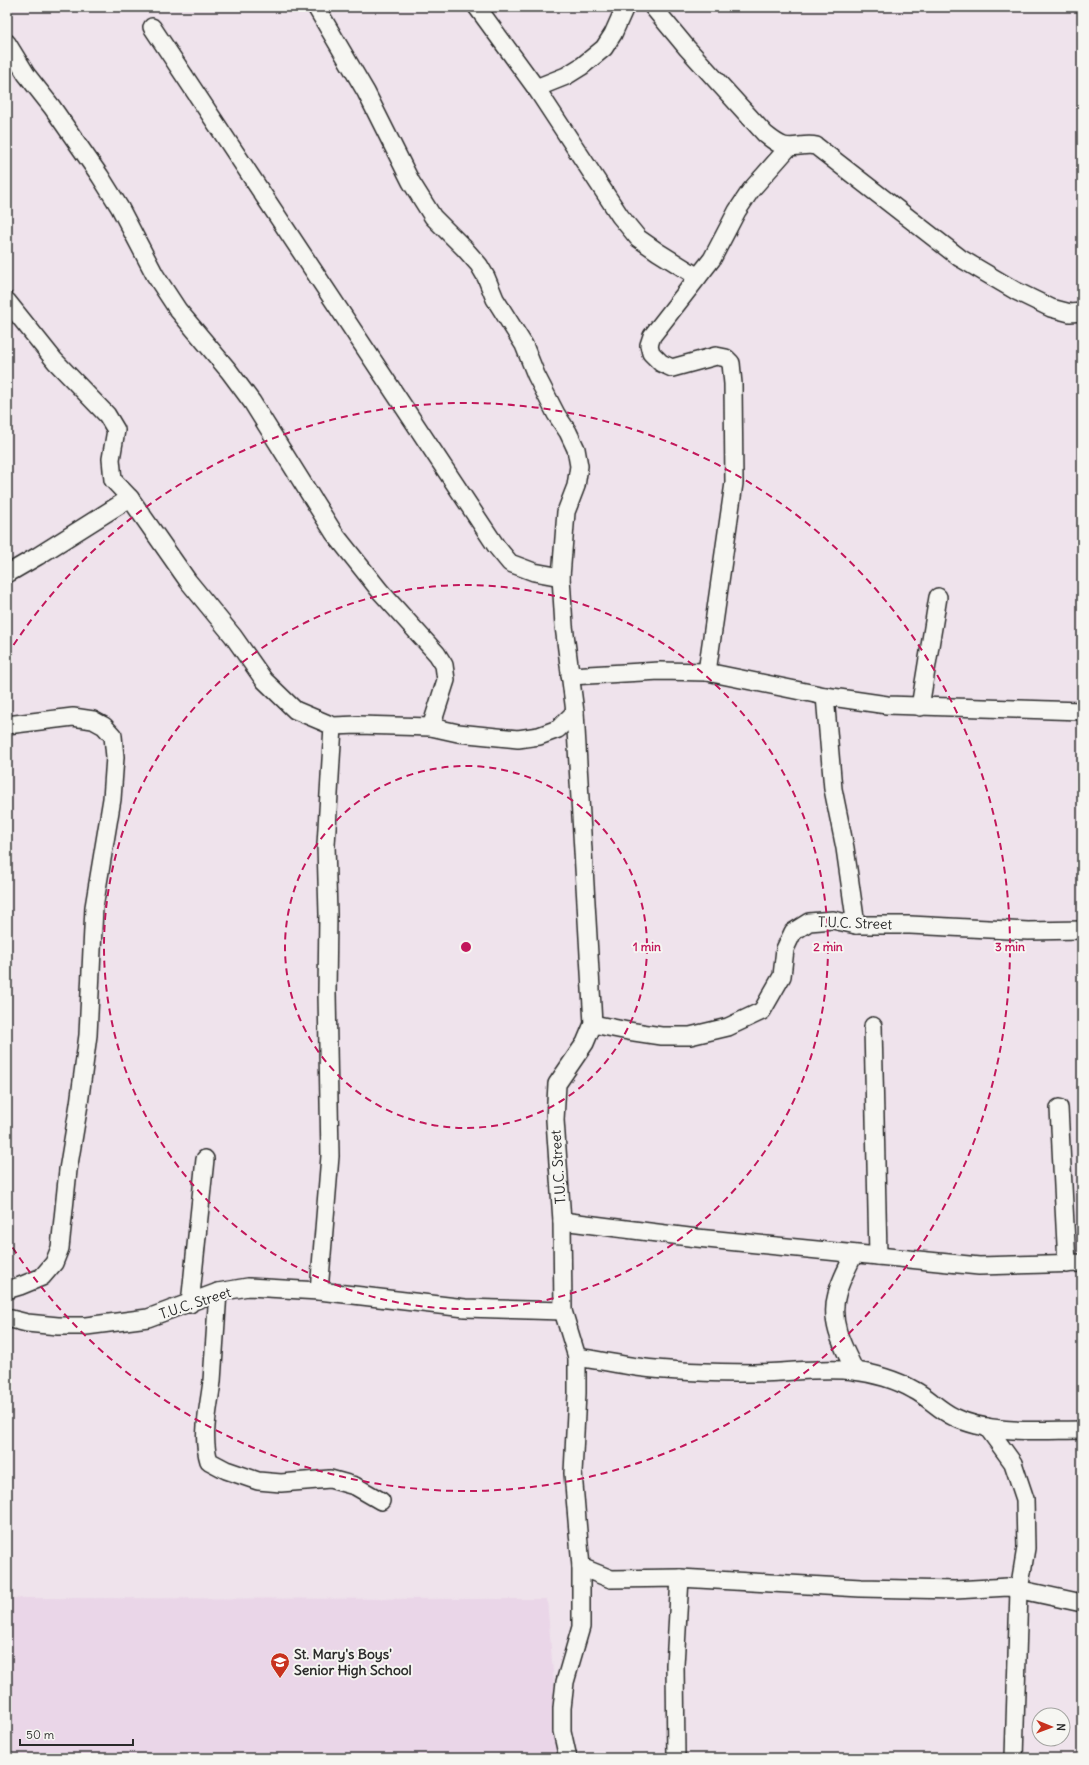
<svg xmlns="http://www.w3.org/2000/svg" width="1089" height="1765" viewBox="0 0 1089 1765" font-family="Delius,sans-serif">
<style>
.built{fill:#ead6e8}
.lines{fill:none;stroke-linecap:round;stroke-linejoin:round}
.minor-casing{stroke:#2b2b2b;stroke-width:20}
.minor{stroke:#f6f6f2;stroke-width:17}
.ring{fill:none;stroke:#c2185b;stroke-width:2;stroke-dasharray:7 5}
.labels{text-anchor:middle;stroke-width:4;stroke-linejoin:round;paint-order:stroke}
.street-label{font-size:14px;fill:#2b2b2b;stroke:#f6f6f2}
.poi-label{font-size:14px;font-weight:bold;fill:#2b2b2b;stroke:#f6f6f2;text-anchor:start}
.centre{fill:#c2185b;stroke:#f6f6f2;stroke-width:2}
.ring-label{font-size:12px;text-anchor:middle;font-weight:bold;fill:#c2185b;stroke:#f6f6f2;stroke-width:4;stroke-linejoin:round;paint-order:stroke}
</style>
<rect width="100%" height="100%" fill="#efe3ec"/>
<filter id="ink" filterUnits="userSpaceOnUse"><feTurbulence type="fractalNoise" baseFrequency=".025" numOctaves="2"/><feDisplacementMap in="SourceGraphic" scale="8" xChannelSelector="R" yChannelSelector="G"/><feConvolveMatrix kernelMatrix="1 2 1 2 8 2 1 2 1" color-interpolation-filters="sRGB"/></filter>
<g filter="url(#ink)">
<path class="built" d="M7,1598L547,1599L560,1758H7Z"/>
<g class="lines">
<g class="minor-casing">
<g id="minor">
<path d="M477,7L536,88L620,216L638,238L658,252L698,277"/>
<path d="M653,7L687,48L765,134C770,138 777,144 784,146C794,149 805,143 816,146L960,258L1016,291L1051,308L1070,313L1082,312"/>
<path d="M152,27L496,546L510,563L534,572L561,577L566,512L576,486L579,466L576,449L568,432L556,414L536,375L524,345L495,299L486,277L479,265L464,248L433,217L411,182L366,92L316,7"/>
<path d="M7,43L26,74L52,107L100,176L120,208L155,275L178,310L229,371L252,402L334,533L380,591L437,654L444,665L446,680L431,727"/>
<path d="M536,88L566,76L582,66L604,48L613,34L625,7"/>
<path d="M7,301L55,361L107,415L116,430L111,459L113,480L130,498L188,581L233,636L264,680L295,710L333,726L358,725L431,727L458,733L518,739L539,736L558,729L575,712"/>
<path d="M7,574L38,556L130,498"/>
<path d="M561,577L564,626L575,712L593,1024"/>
<path d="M707,672L734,483L733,384L731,363L726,358L716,356L672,368L661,363L651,353L649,345L652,336L712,259L737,211L751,190L789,147"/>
<path d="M570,676L660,671L707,672L825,696L887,705L1082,711"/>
<path d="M825,696L833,789L845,848L856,925"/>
<path d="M920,707L938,597"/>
<path d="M7,725L73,717L93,720L104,726L113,736L115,757L112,799L94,907L88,1035L79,1104L68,1170L60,1248L54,1263L42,1277L20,1286L7,1290"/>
<path d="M873,1026L878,1256"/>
<path d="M1059,1108L1067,1264"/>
<path d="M562,1221L697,1238L979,1266L1082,1263"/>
<path d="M854,1254C848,1267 840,1281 837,1294C829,1322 843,1347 855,1371"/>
<path d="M319,1291L330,1156L327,993L328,914L326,845L333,726"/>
<path d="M218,1292C216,1322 214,1352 212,1381C209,1408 201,1435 209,1461L226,1470L258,1481L281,1483L330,1479L355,1486L381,1501"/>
<path d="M190,1304L205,1159"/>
<path d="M7,1318L27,1323L58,1326H86L148,1318L218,1292L248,1287L319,1291L465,1308L563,1311"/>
<path d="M577,1357C597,1360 617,1364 637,1367C676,1372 715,1373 754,1373C787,1373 821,1367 854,1371C873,1373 897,1380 914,1390C928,1397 939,1410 954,1417C990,1435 1043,1430 1082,1430"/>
<path d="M987,1427L1013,1463L1025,1499L1026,1548L1019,1590L1014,1758"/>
<path d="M581,1567L611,1579L680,1578L861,1588L955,1590L1008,1587L1082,1603"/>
<path d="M568,1758L562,1731V1708L565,1682L581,1627V1567L573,1473L577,1393V1357L563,1311L562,1221L555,1120L557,1084L585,1043L593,1024L628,1031L661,1036H690L728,1027L762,1011L782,976L785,949L793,932L809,922L833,920L856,925H910L1028,931L1082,930"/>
<path d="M676,1758L675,1665L680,1578"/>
</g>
</g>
<use href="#minor" class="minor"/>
</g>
</g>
<g class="ring">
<circle cx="466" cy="947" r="181"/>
<circle cx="466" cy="947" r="362"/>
<path d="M7 655A544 544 0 1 1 7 1239"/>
</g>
<defs>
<g id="school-pin" transform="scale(1)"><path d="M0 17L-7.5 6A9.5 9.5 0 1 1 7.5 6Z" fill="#c8321e" stroke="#f6f6f2"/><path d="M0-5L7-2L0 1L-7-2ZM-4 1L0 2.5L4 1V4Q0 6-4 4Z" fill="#fff"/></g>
</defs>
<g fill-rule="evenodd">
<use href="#school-pin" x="280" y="1662"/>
</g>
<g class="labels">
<g class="street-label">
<text transform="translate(855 923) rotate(2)" y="5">T.U.C. Street</text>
<text transform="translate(558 1167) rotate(-94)" y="5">T.U.C. Street</text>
<text transform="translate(195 1303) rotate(-18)" y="5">T.U.C. Street</text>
</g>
<g class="poi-label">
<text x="294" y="1659">St. Mary's Boys'<tspan x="294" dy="16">Senior High School</tspan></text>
</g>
</g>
<circle cx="466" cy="947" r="6" class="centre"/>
<g class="ring-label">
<text x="647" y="951">1 min</text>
<text x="828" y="951">2 min</text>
<text x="1010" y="951">3 min</text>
</g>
<rect width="1089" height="1765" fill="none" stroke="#f6f6f2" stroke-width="24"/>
<rect x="12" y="12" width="1065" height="1741" fill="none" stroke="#2b2b2b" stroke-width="1.5" filter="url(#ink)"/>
<g transform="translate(1051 1727) rotate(91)"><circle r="19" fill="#f6f6f2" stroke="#a5a5a2"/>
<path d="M0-3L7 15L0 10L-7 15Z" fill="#c8321e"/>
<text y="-6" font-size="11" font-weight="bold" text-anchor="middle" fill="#2b2b2b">N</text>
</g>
<path d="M20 1739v6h113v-6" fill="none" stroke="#2b2b2b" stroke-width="2"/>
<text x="26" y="1739" font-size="12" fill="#2b2b2b" stroke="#f6f6f2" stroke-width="3" paint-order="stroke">50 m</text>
</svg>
